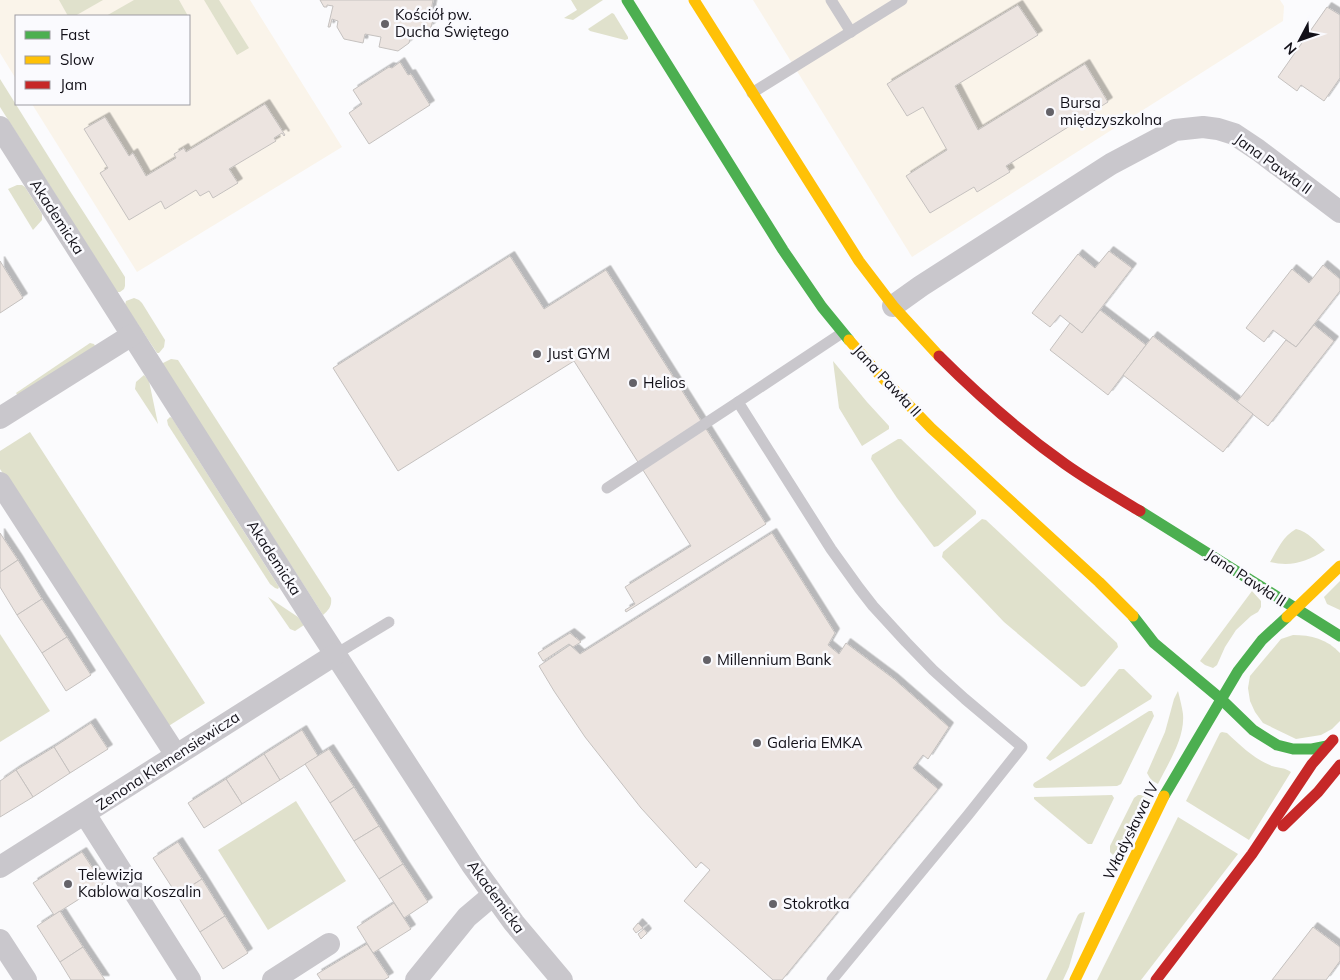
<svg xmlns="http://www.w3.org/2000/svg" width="1340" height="980" viewBox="0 0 1340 980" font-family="Mulish,sans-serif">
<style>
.education{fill:#faf4ea}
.green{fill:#e0e1cc}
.building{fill:#ece4e0;stroke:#c5c1bf;filter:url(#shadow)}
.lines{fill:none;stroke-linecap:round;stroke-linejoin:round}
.lane{stroke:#c9c7cc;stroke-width:11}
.street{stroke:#c9c7cc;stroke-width:22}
.fast{stroke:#4caf50;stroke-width:11}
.slow{stroke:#ffc107;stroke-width:11}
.jam{stroke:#c62828;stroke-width:11}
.poi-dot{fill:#646268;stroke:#fafafe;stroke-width:2}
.labels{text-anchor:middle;stroke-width:5;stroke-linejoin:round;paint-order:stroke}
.poi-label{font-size:15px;fill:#121018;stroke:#fafafe;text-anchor:start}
.street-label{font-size:15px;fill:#121018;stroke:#fafafe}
</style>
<defs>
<filter id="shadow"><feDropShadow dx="4.5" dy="-4.5" stdDeviation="0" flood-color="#0004"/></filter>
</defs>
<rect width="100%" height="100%" fill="#fbfbfd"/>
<g class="education">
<path d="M0,0H250L342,147L137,272L32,104H189V16H16V79L0,53Z"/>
<path d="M753,0H1280L1284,6L1283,21L912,257Z"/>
</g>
<g class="green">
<path d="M59,0H103L75,16H68Z"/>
<path d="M134,0H179L188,16H106Z"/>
<path d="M204,0H219L249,48L237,55Z"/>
<path d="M571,0H603L573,20L564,18L577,10Z"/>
<path d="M612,13L614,14L628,37V39L625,40L590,31L588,29Z"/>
<path d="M0,79L70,191L106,247L125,277V286L124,289L120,292H117L0,107Z"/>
<path d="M17,185H22L25,187L42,214V220L33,230L8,189Z"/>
<path d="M134,298L139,300L142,303L165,340L164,347L159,353H157L125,305L126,301Z"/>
<path d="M90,343L94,344L95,346L18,396L16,393Z"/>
<path d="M171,359L178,360L331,598C332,606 329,610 323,615L163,366V363Z"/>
<path d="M833,361L867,402L889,426V429L862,446L839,408Z"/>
<path d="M144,375L149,381L158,424L135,389L136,382Z"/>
<path d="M170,417L172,418L279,587L278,589L275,588L270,584L168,425L167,420Z"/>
<path d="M30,432L205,703L167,727L0,469V451Z"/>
<path d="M898,439H901L976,511V514L938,546L934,547L897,498L871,459L872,455Z"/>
<path d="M982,519L986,520L1117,643L1118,647L1085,686L1081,687L1004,622L942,557L943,552Z"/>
<path d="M1296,529C1308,531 1317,543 1325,550C1307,562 1291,567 1270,562C1278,549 1283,536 1296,529Z"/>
<path d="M1340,581V610L1327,604L1324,597Z"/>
<path d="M1252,591L1261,601V607L1258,612L1251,616L1236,630L1225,647L1217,665L1213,668L1205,665L1200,661Z"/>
<path d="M268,597L298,617L304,625L295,631L290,629Z"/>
<path d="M0,634L50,711L0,742Z"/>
<path d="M1293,635C1311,635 1327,639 1340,653V721L1332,729L1321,735L1296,739L1263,723L1255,712L1250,701L1248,688L1250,676L1281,639Z"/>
<path d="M1119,669H1124L1152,696L1151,699L1050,761L1046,758Z"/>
<path d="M1178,691C1180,699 1182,707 1183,714C1185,739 1168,763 1158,784L1151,780L1147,773L1165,732L1174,699Z"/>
<path d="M1149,711H1152L1154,716L1121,784L1117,786L1036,788L1034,787L1033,785L1034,783Z"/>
<path d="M1222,732L1227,733C1241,746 1254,759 1272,766C1279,768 1286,768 1291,772L1249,840L1186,801L1220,733Z"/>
<path d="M1112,795L1114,798L1092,844H1088L1034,799V797Z"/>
<path d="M1138,795H1141L1150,800L1143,815L1113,855L1110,852V846L1134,798Z"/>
<path d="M296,801L346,881L268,930L218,850Z"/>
<path d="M1178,817L1238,854L1141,980H1097Z"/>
<path d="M1085,912L1069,967L1063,980H1046L1078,915L1080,913Z"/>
</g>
<g class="building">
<path d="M320,0H433L431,11L437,12L438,11L439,13L437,14L430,13L429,19L433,20L431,27L426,30L413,27L409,43L398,51L379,47L381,37L365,34L363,43L344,39L337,27L338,21L332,19L330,27H328L333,6L327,5V7H324Z"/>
<path d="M1018,5L1038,35L955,86L978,130L1085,64L1108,102L1006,166L1010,172L977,192L974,187L930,213L906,176L947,150L923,107L907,116L887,84Z"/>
<path d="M1327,7L1340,15V78L1324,101L1301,85L1297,91L1278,77Z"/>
<path d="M400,62L408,75L411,74L430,105L369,144L349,113L362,104L353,90L389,67L392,68Z"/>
<path d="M265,104L285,135L284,136L282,133L274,138L276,141L229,169L238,183L213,198L209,191L200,196L196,190L165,209L161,201L129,220L100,173L108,168L84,129L105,117L129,156L133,153L146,176L176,158L174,154L184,148L186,152Z"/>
<path d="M1109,251L1132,268L1082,333L1060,315L1050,327L1032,313L1078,254L1095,268Z"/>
<path d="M510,256L544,309L606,270L766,524L626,612L625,610L635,604L625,587L691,546L574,361L398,471L333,368Z"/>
<path d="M0,261L23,298L0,313Z"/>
<path d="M1323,265L1340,279V291L1296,347L1273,330L1264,342L1246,328L1292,269L1309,283Z"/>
<path d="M1100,310L1146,345L1108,395L1050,350L1070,323L1082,333Z"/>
<path d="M1314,325L1334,341L1268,426L1237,402L1286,340L1296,347Z"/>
<path d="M1153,336L1253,414L1223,452L1123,375Z"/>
<path d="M0,533L18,560L0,572Z"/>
<path d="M772,533L835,633L828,645L839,654L846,643L894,679L949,727L928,759L923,755L913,768L938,789L782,980H773L684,901L710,870L701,862L696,868L641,808L585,737L554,691L539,666L570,645L580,654Z"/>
<path d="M18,560L42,599L17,615L0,587V572Z"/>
<path d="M42,599L67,637L42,653L17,615Z"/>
<path d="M570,633L581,642L573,647L569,644L543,661L538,653Z"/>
<path d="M67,637L91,675L66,691L42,653Z"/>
<path d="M91,723L108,749L70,773L54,747Z"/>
<path d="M302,730L318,756L280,780L264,754Z"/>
<path d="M54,747L70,773L33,797L16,770Z"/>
<path d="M329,749L354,787L330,803L305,764Z"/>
<path d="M264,754L280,780L242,804L226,779Z"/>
<path d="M16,770L33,797L0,817V781Z"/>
<path d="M226,779L242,804L204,828L188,803Z"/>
<path d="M354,787L379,826L354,841L330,803Z"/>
<path d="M379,826L403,864L379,879L354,841Z"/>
<path d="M178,842L202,879L177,895L153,858Z"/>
<path d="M82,852L103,884L54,915L33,883Z"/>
<path d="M403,864L428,902L404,918L379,879Z"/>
<path d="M202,879L225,916L200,932L177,895Z"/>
<path d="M394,903L411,929L373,953L357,927Z"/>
<path d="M60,911L83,947L60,962L37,926Z"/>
<path d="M225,916L248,953L223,969L200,932Z"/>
<path d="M638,923L643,928L636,933L633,929Z"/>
<path d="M1313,927L1340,947V961L1326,980H1272Z"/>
<path d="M644,929L647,933L641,939L638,934Z"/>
<path d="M367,944L389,977L384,980H321L317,974Z"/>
<path d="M83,947L105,980H71L60,962Z"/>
</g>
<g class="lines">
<g class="lane">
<path d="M831,0L851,32"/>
<path d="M752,93L902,0"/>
<path d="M607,488L738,402"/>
<path d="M336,654L389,622"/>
<path d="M832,980L968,815L1022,747L965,699L933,670L906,642L873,606L859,588L831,549L738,402L842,333"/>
</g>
<g class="street">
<path d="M0,127L315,623L472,865L514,923L562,980"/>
<path d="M893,306L921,286L1111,164L1175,130L1203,127L1218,129L1234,134L1258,150L1340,212"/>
<path d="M0,418L132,335"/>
<path d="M0,483L176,755"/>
<path d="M85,814L190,980"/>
<path d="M0,867L336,654"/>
<path d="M0,940L26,980"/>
<path d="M273,980L329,944"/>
<path d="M416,980L467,917L493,895"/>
</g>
<g class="fast">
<path d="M627,0L783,250L822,307L849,340"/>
<path d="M1140,511L1340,636"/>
<path d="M1133,616L1154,643L1221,699L1253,730L1277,745L1293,749H1312L1327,746"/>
<path d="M1164,796L1238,671L1262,640L1287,617"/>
</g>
<g class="slow">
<path d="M694,0L859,261L894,307L939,356"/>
<path d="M849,340L876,371L931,428L1099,582L1133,616"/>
<path d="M1287,617L1340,566"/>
<path d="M1075,980L1164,796"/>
</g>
<g class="jam">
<path d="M939,356C978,395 1020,432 1065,464C1089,481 1115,496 1140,511"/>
<path d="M1283,826L1318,792L1340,765"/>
<path d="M1156,980L1252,854L1312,764L1333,740"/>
</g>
</g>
<g class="poi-dot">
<circle cx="385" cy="24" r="5"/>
<circle cx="1050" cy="112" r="5"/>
<circle cx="537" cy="354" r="5"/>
<circle cx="633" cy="383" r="5"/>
<circle cx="707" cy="660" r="5"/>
<circle cx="757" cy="743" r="5"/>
<circle cx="68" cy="884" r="5"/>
<circle cx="773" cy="904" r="5"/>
</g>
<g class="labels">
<g class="poi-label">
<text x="395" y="20">Kościół pw.<tspan x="395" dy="17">Ducha Świętego</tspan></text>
<text x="1060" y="108">Bursa<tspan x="1060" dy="17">międzyszkolna</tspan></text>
<text x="547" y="359">Just GYM</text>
<text x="643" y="388">Helios</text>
<text x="717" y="665">Millennium Bank</text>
<text x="767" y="748">Galeria EMKA</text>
<text x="78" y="880">Telewizja<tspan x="78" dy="17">Kablowa Koszalin</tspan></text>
<text x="783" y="909">Stokrotka</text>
</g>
<g class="street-label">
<text transform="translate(1273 164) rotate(36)" y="5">Jana Pawła II</text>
<text transform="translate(57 217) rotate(57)" y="5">Akademicka</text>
<text transform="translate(887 381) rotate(47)" y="5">Jana Pawła II</text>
<text transform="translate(274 558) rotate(57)" y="5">Akademicka</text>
<text transform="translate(1246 578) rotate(33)" y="5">Jana Pawła II</text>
<text transform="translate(168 761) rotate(-33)" y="5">Zenona Klemensiewicza</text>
<text transform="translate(1131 831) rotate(-64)" y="5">Władysława IV</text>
<text transform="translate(496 897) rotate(54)" y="5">Akademicka</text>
</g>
</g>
<rect x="15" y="15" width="175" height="90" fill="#fafafe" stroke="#9d9ca2"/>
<rect x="25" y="31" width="25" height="8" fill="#4caf50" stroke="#9d9ca2"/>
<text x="60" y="40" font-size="15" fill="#121018">Fast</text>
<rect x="25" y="56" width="25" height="8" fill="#ffc107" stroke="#9d9ca2"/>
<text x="60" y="65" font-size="15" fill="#121018">Slow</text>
<rect x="25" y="81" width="25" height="8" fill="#c62828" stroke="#9d9ca2"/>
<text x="60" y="90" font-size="15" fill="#121018">Jam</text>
<g transform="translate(1300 40) rotate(229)" stroke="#fafafe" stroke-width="4" paint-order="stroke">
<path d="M0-4L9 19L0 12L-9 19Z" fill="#121018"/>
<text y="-8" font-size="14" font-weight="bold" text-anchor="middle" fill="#121018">N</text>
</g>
</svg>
